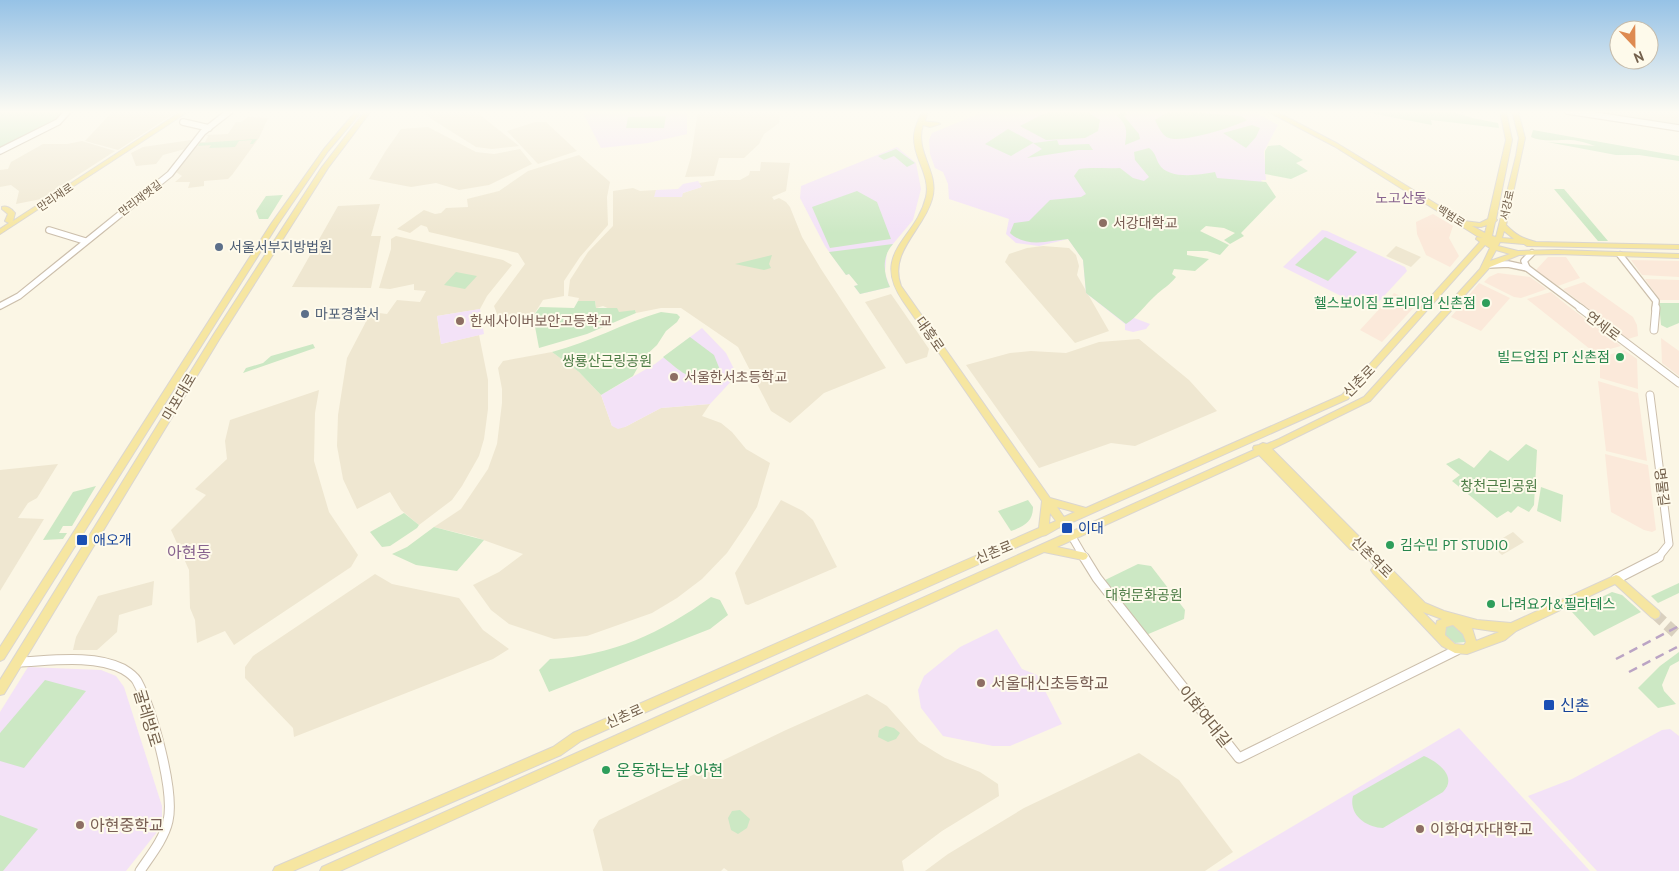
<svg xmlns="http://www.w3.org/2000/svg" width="1679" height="871" viewBox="0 0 1679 871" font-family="'PT Sans','Noto Sans KR',sans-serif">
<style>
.residential{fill:#efe7d1}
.commercial{fill:#fbe9da}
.education{fill:#f3e2f7}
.green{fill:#cce8c4}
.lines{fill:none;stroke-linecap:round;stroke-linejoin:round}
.major-tunnel{stroke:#d9d0bf;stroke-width:11;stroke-dasharray:11 5.5;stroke-linecap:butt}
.minor-far2-casing{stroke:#ccbfac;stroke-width:8}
.minor-far1-casing{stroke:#ccbfac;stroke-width:9}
.minor-casing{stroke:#ccbfac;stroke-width:11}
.major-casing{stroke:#dbd6d0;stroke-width:2}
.minor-far2{stroke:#fff;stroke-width:5.5}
.minor-far1{stroke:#fff;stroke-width:7}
.minor{stroke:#fff;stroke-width:9}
.major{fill:#f6e6a1;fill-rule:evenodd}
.rail{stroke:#bba4c4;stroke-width:2.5;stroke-dasharray:9 6;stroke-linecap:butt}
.education-dot{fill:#8d6e63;stroke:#fefaeb;stroke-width:2}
.service-dot{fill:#5c6f8a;stroke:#fefaeb;stroke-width:2}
.leisure-dot{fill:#2e9e5b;stroke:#fefaeb;stroke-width:2}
.transit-dot{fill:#1a4fb4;stroke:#fefaeb;stroke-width:2}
.labels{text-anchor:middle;stroke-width:4;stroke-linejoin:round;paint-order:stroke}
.far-street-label{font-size:11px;fill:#73604c;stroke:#fefaeb}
.far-quarter-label{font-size:14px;fill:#88648f;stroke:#fefaeb}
.education-label{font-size:14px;fill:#785e54;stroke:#fefaeb;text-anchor:start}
.service-label{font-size:14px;fill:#4e5e75;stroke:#fefaeb;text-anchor:start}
.leisure-label{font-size:14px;fill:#27864d;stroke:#fefaeb;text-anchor:end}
.street-label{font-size:14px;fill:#73604c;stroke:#fefaeb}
.park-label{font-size:14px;fill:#4e7d47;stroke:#fefaeb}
.transit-label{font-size:14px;fill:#164399;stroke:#fefaeb;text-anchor:start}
.quarter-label{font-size:16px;fill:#88648f;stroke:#fefaeb}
.near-education-label{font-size:16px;fill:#785e54;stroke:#fefaeb;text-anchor:start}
.near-transit-label{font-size:16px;fill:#164399;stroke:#fefaeb;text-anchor:start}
.near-street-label{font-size:16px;fill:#73604c;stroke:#fefaeb}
.near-leisure-label{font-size:16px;fill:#27864d;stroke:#fefaeb;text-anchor:start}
</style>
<rect width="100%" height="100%" fill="#fbf6e5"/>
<g class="residential">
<path d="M113,111H166L175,113L118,150L85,141Z"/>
<path d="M422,111H479L480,115L519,146L492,149L476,147L433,120Z"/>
<path d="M698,111H777L780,114L779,123L764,134L759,144L744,158H719L714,176L685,177L691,157Z"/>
<path d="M1591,111H1679V126L1592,112Z"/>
<path d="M248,117L268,118L259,138L232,175L228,179L204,181V186L188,188L190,182H175L182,176L176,172L200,142H205L208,136L205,135L228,134L236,122H241Z"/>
<path d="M535,122H546L577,151L538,164L507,131Z"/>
<path d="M428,127L476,152L494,154L520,149L532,164L489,185L459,190L436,183L411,187L369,179L385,152L401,129Z"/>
<path d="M191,140L185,149L163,155L156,164L136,166L131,153L143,147Z"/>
<path d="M82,141L115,151L41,199L16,204L19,191L11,185L0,187V170L8,169L11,162L43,144H67Z"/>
<path d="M579,155L610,182L607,197L608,225L580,257L564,281V296L543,300L533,316L499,319L494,306L525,264L518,253L429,232L427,227L421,225L410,233L397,229L424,210L435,214L441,213L446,208L468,207L467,199L499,191L528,171Z"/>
<path d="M761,162L790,163L786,191L772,197L774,200L779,198L786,202L790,207L802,237L821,269L886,368L824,393L790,423L771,411L738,347L681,308H661L636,313L635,310L619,313L603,306L596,308L595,301H578L579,298L568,296L570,280L588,252L613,226V191L633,188L640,191L656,190L655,197L683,193L701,187L699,183L719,180H740L749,175L750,171H760Z"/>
<path d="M380,204L371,236H381L371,288L292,287L338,206Z"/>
<path d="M396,236L503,260L512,265L487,296L480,309L437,316L441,344L479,335L488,380V409L484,439L479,456L462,486L452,500L419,525L401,510L390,492L357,509L343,479L337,446L338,415L347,358L371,312L387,314L397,300L420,302L426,291L414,290V284L390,289L379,288L391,249V239Z"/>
<path d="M1043,246L1069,248L1076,255L1079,266L1077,275L1109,331L1075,343L1005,262L1009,254L1027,248Z"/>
<path d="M1396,246L1421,257L1411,267L1386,256Z"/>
<path d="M891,294L929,349L927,357L906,364L865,302Z"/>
<path d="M1139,339L1189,380L1217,411L1135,446L1111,443L1039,468L966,365L1010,353L1031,351L1066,353L1099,342Z"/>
<path d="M552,352L579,372L601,395L612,426L625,427L661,408L710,404L702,416L721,423L732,432L746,449L770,463L757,507L746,525L727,553L702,579L677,598L652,613L587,636L554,639L509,624L491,610L473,585L499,572L523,554L475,537L434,527L461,509L488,469L497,444L502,403V389L498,368L503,361Z"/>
<path d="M319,390L315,413L314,461L329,512L358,555L351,567L234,645L225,631L197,643L195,620L190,608L189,570L171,530L206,495L195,489L227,459L225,441L230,420Z"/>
<path d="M58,464L37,498L28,503L18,518L44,519L0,591V470Z"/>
<path d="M781,500L803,511L813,520L837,567L748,605L745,604L735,573Z"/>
<path d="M1513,532L1524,542L1502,555L1491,545Z"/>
<path d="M375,574L392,584L459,598L483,630L509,649L493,659L294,737L293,728L245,678V667L253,656Z"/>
<path d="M154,581L152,605L119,615L117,632L97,650H73L76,637L98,596Z"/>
<path d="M867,694L887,706L919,742L945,758L980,772L998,784L999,796L942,831L902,861L904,871H728L724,868L721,871H603L593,830L599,820L786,730Z"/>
<path d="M1139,753L1179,780L1233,852L1205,871H925L948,854L1024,808Z"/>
</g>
<g class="commercial">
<path d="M1433,214L1453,226L1449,238L1459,256L1450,267L1426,255L1417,234L1416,222Z"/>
<path d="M1548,257H1566L1580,278L1558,286L1536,270Z"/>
<path d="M1631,260L1679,261V277L1642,275Z"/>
<path d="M1498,273L1530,277L1547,289L1521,298L1514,297L1484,282L1489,277Z"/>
<path d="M1645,279L1679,280V300H1660Z"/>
<path d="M1584,282L1633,317L1637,325L1638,336L1628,339L1563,289Z"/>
<path d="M1479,283L1510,298L1481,331L1451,317Z"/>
<path d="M1551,292L1568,306L1621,346L1595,353L1527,299Z"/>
<path d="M1394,293L1417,304L1382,342L1360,330Z"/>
<path d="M1661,338L1679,351V376L1662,363Z"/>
<path d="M1624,350L1637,359L1638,389L1600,378V358Z"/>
<path d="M1598,381L1638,393L1647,461L1606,451Z"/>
<path d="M1605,454L1648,465L1656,530L1652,532L1644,530L1611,512Z"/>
</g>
<g class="education">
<path d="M582,111H687V134L648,143L601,148Z"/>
<path d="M986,111H1253L1278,125L1264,151L1266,180H1261L1272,199L1210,217L1129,316L1150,324L1146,329L1133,332L1125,330V324L1086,293L1083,260L1068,239L1039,246L1016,243L1006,234L1009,219L949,199L948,184L943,172L935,168L930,154L929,140L932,133Z"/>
<path d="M897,147L916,163L921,189L913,220L887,251L885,273L890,287L860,294L854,286L858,285L854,279L849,274L846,275L825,246L800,198L801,186Z"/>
<path d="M698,181L702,187L683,193L682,197H654L656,190L678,189L683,184Z"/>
<path d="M1322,230L1327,231L1405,267L1407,271L1373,308H1365L1283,267Z"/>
<path d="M480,309L484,334L441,344L437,316Z"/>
<path d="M702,328L726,353L737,375L710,404L661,408L625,427L618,429L612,426L601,395L655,364Z"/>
<path d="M997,629L1022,669L1037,675L1062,724L1010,746H993L943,736L921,708L918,690L924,676L960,647Z"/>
<path d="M28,667L101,670L116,676L124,687L162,806V818L157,832L126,871H0V712Z"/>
<path d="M1459,728L1590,871H1217Z"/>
<path d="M1670,729L1679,736V871H1597L1528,796L1572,779L1662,730Z"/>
</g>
<g class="green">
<path d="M0,111H64L51,124L0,148Z"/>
<path d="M1049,111H1086L1100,120L1098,131L1085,138L1046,140L1020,126Z"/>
<path d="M1125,111L1128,114L1124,116L1139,134L1140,139L1125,145C1127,131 1128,125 1116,115Z"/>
<path d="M1180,111L1241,116L1247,120C1234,127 1183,143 1169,138C1162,136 1158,126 1155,120L1166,113Z"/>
<path d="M1360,111H1451L1472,118L1498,123L1499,128L1431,120L1432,125Z"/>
<path d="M666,116L664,128H626L628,117Z"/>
<path d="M1252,125L1260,128L1256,137L1246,148L1223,133Z"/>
<path d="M1008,129L1034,143L1057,140L1059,145L1089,144L1093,150H1078L1027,158L1042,149L1033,143L1011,156L985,144Z"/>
<path d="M1533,130L1679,156V161L1639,155H1616L1547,142L1595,146C1587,143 1573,139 1564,140C1556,140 1542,142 1531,137Z"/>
<path d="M257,139L253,144H250L252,140L239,141L235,147L209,148L211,145L198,146L200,143Z"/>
<path d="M1280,145L1303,160L1296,163L1308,171L1291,179L1265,174V151L1268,146Z"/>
<path d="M1149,148C1156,153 1155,157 1159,164C1168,180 1200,175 1215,172L1217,178L1266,182L1276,197L1241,233L1244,236L1230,244L1224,240L1235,233L1224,228L1206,226L1200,231L1229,245L1220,255L1207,251H1187V255L1209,259L1195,271L1174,269L1172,274L1176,277C1170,285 1162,289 1155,296C1144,306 1138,316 1126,324L1086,293L1083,260L1068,239C1048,241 1026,248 1010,233L1014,223L1029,221L1050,200L1081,197L1086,194L1074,176L1079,169C1093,167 1106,169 1120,168L1133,178L1144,181L1149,177L1135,160L1134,152Z"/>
<path d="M896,149L915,163L907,167L894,156L884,160L878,156Z"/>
<path d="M1554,189H1564L1608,241H1598Z"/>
<path d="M857,191L877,202L891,239L830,248L812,207Z"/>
<path d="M283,195L268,219H259L256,211L266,196Z"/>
<path d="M1325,237L1357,252L1328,281L1295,265Z"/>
<path d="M893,244C882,256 883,273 890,287L860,294L854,286L858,285L849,274L846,275L829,252Z"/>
<path d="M772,255L769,264L771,268L764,270L735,264Z"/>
<path d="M456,272L477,276L465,289L444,285Z"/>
<path d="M578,301H595L596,308H617L619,312L635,310L636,313L587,334L539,348L533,316L540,307L574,308Z"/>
<path d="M1659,303H1679V323L1667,328L1661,325Z"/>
<path d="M661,312L677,314L680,317L677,322L666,331L657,345L643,358L633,376L601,395L579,372L552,352C591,342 623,323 661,312Z"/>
<path d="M690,337L714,355L720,370C687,380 690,379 663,357Z"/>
<path d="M313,344L315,348L243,373L246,368L263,363L271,356Z"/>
<path d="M1526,444L1537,450L1534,505L1529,512L1518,506L1511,513L1508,511L1497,518L1452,481L1460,475L1446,464L1459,458L1474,468L1490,450L1508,461Z"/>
<path d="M96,486L72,526H63L59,533H67L63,539L43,540L73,492Z"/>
<path d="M1541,487L1563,495L1561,522L1537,511Z"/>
<path d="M1028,500L1033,507C1033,522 1024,526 1011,531L998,511Z"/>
<path d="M404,513L419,525L417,528L390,546L382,547L370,532Z"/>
<path d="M434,527L484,540L457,571L416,565L392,554L407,547Z"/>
<path d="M1138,564L1151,566L1185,610L1184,619L1146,635L1103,581Z"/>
<path d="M1679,583V593L1658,603L1651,596Z"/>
<path d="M1612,592L1622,595L1641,612L1594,636L1572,612Z"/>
<path d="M711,597L720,600L728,615L710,629L549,692L539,670L550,659C612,656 661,633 711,597Z"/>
<path d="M1453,625L1460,628L1466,640L1465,642L1455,643L1446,636L1445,627Z"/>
<path d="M1679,652V661L1670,666L1662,685L1664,691L1676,704L1658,708L1638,688L1660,666Z"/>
<path d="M45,680L86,691L24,768L0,761V733Z"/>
<path d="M886,726L894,728L900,733L896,739L888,742L878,737L879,730Z"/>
<path d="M1424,756C1438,762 1458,777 1443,792L1383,828C1367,828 1348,815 1353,796Z"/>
<path d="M740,810L750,819L747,828L738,834L731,830L728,818L732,811Z"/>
<path d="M0,815L38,829L3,871H0Z"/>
</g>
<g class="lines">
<path class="major-tunnel" d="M1655,614L1679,636"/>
<g class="minor-far2-casing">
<g id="minor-far2">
<path d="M1568,111L1679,128"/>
<path d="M183,122L209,128"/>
<path d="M0,151L58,122L68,111"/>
<path d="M49,230L85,241"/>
<path d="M1620,255L1656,301L1655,309"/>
<path d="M1488,265L1508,264L1527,268L1582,309"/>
<path d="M1527,268L1524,261L1532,253"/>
<path d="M0,306L19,296L170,174L203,132L230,111"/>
</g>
</g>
<g class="minor-far1-casing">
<g id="minor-far1">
<path d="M1580,308L1679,383"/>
<path d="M1654,330L1656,308"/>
<path d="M1650,395L1669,544L1657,559"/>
<path d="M1071,535L1085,559"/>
</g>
</g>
<g class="minor-casing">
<g id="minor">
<path d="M1084,557L1097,578L1239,758L1457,650"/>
<path d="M1616,579L1659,557"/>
<path d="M17,662C49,661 93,654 123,669C128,672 134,676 137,681C152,709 175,791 168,821C164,839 150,856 140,871"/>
</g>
</g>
<g class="major-casing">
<g id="major">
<path d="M182,111H189L0,234V229L9,223L5,221L8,214L2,209V207C6,205 12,209 15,213L13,221Z"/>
<path d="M356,111H362L328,151L278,224L4,659L0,661V647L271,224L324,149Z"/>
<path d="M365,111H371L328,168L220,338L4,694L0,695V680L214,334L322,167Z"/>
<path d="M922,111H928L925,121C929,123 937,121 940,124L930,127L923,125C914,152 940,172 932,199C924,229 888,252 901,286L1050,498L1086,508L1342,395L1480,242L1476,239L1477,237L1483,238L1477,236L1334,146L1269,112L1268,111H1275L1338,144L1464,221L1480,223L1488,219L1506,140L1500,111H1506L1512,140L1496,219L1497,220L1495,222L1492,236L1496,237L1516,156L1519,138L1512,111H1518L1525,138L1506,225C1517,236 1522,238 1536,242L1679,245V249L1527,246L1524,244L1500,242L1498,246L1518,251L1557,250L1679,254V258L1557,254L1519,255L1490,267L1370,401L1272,449L1425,603L1444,611L1477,620L1511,623L1616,575L1619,576L1659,611L1660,614L1659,617L1655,619L1651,617L1615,584L1516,631L1505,640L1467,654L1455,653L1442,646L1373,573L1371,570L1373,567L1375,566L1357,548L1353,550L1350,549L1259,455L1057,547L1086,553L1088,556L1086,559L1083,560L1044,552L340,871H320L322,867L1065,534L1060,527L1046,535L1042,536L581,741L561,755L293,871H273L275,867L553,747L573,733L1039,528L1042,501L903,301C870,252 916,240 926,197C931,175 913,158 914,137C914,128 919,119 922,111ZM1487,225L1485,233L1472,226L1481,227ZM1504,231L1514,239L1502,238ZM1485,245L1490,248L1480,269L1364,397L1279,439L1267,444L1263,443L1259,445L1254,446L1253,448L1254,450L1073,531L1068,524L1348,399ZM1496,250L1510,254L1490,261ZM1057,507L1075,512L1064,517ZM1050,513L1056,521L1049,524ZM1423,612L1442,619L1437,621L1436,625ZM1453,625L1463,634L1466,642L1464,645L1455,644L1445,635L1446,627ZM1472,628L1499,632L1476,641Z"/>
</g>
</g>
<use href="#minor-far2" class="minor-far2"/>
<use href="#minor-far1" class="minor-far1"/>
<use href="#minor" class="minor"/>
<use href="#major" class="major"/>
<g class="rail">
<path d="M1616,659L1679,626"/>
<path d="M1629,672L1679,646"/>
</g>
</g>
<linearGradient id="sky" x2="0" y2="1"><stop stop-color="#96c2e6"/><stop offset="0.48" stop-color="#fdfbf3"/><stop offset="1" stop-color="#fdfbf3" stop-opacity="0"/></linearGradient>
<rect width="1679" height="233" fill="url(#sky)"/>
<g class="education-dot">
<circle cx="1103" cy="223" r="5"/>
<circle cx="460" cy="321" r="5"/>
<circle cx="674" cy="377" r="5"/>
<circle cx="981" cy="683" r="5"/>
<circle cx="80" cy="825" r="5"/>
<circle cx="1420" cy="829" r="5"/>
</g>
<g class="service-dot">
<circle cx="219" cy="247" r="5"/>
<circle cx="305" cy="314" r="5"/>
</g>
<g class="leisure-dot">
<circle cx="1486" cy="303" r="5"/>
<circle cx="1620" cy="357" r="5"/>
<circle cx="1390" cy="545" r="5"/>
<circle cx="1491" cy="604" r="5"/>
<circle cx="606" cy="770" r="5"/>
</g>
<g class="transit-dot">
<rect x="1061" y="522" width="12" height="12" rx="2.5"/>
<rect x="76" y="534" width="12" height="12" rx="2.5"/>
<rect x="1543" y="699" width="12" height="12" rx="2.5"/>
</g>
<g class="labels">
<g class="far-street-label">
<text transform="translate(55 197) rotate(-34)" y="4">만리재로</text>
<text transform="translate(140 198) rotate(-37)" y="4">만리재옛길</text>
<text transform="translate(1507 205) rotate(-78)" y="4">서강로</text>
<text transform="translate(1451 216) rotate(32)" y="4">백범로</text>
</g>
<g class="far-quarter-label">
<text x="1401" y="203">노고산동</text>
</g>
<g class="education-label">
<text x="1113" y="228">서강대학교</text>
<text x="470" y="326">한세사이버보안고등학교</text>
<text x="684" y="382">서울한서초등학교</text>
</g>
<g class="service-label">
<text x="229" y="252">서울서부지방법원</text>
<text x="315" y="319">마포경찰서</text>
</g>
<g class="leisure-label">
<text x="1476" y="308">헬스보이짐 프리미엄 신촌점</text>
<text x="1610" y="362">빌드업짐 PT 신촌점</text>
<text x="1400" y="550" text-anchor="start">김수민 PT STUDIO</text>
<text x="1501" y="609" text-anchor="start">나려요가&amp;필라테스</text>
</g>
<g class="street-label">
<text transform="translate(1603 326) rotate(37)" y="5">연세로</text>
<text transform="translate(930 334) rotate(55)" y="5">대흥로</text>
<text transform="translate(1359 381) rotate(-45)" y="5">신촌로</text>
<text transform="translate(179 397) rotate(-59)" y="5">마포대로</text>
<text transform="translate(1662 487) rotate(83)" y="5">명물길</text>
<text transform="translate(994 552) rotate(-22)" y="5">신촌로</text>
<text transform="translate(1372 557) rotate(45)" y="5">신촌역로</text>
<text transform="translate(624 716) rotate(-24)" y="5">신촌로</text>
</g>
<g class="park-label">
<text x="607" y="366">쌍룡산근링공원</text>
<text x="1499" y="491">창천근린공원</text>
<text x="1144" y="600">대헌문화공원</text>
</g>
<g class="transit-label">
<text x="1078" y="533">이대</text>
<text x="93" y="545">애오개</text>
</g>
<g class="quarter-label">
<text x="189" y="558">아현동</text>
</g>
<g class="near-education-label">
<text x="991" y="689">서울대신초등학교</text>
<text x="90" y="831">아현중학교</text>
<text x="1430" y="835">이화여자대학교</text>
</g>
<g class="near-transit-label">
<text x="1560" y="711">신촌</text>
</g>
<g class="near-street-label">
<text transform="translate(1205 716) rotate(51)" y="6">이화여대길</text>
<text transform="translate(148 718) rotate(73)" y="6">굴레방로</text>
</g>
<g class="near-leisure-label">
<text x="616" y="776">운동하는날 아현</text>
</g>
</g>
<g transform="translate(1634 45) rotate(158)"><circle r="24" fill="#fefaeb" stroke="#c6bcab"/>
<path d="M0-4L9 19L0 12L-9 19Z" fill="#de8a51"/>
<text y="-8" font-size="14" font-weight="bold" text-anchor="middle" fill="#73604c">N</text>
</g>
</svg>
